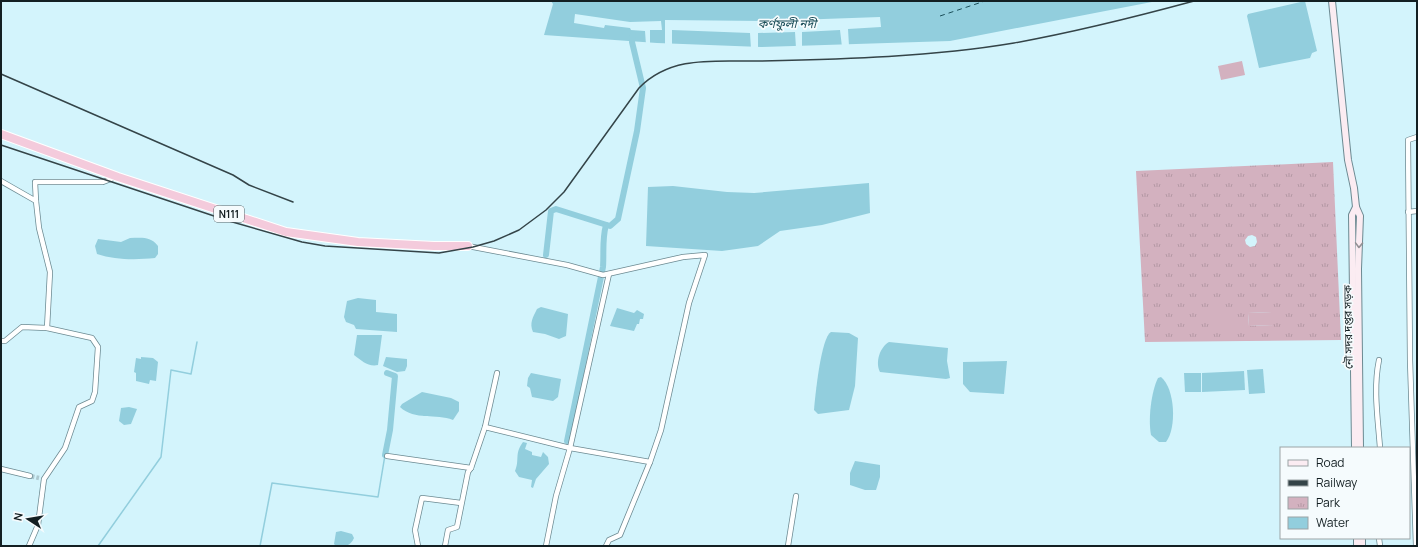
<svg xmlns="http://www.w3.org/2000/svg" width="1418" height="547" viewBox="0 0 1418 547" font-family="Manrope,'Noto Sans Bengali',sans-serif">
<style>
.grass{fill:#d3b1bf}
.park{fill:url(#park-tufts);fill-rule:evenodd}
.water{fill:#92cedd}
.pier{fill:#d3f4fc}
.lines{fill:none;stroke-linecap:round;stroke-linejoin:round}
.stream{stroke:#92cedd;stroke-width:1.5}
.canal{stroke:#92cedd;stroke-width:6}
.ferry{stroke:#1b4e59;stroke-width:1;stroke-dasharray:5 4;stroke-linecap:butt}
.minor-tunnel{stroke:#adc9d0;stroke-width:4.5;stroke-dasharray:4.5 2;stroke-linecap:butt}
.minor-casing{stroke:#6c8a92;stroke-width:6}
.secondary-casing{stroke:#6c8a92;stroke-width:8}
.trunk-casing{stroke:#fff;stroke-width:10}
.minor{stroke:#fff;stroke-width:4.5}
.secondary{stroke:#fbecf2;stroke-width:6}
.trunk{stroke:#f4cbdc;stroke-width:8}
.rail{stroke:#344448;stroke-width:1.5}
.oneway{stroke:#939094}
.labels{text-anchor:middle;stroke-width:3.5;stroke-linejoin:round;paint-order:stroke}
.shield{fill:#f5fbfd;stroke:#576164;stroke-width:1}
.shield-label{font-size:10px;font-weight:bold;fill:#131f22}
.street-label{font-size:11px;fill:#131f22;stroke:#f5fbfd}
.water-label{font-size:12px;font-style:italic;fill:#1b4e59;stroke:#f5fbfd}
</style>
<defs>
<pattern id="park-tufts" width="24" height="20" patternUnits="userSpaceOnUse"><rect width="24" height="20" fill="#d3b1bf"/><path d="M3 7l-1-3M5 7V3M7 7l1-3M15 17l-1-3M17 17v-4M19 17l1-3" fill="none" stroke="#b498a4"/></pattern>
</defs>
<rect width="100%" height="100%" fill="#d3f4fc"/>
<g class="grass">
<path d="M1242,61L1245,75L1221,80L1218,66Z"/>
<path d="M1273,312V325L1249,326L1248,313Z"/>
<path d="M1210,313H1236V327L1210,328Z"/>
</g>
<path class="park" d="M1333,162L1341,340L1145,342L1136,171ZM1252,235L1256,237L1257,242L1255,246L1250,247L1246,244L1245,240L1248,236ZM1272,312L1273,325L1249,326L1248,313ZM1236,313V327H1210V313Z"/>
<g class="water">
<path d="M551,1H1157L950,41L761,47L657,43L544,35L553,4Z"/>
<path d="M1305,1L1317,51L1312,53L1310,58L1259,68L1247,16L1248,14Z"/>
<path d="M869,183L870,213L822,225L780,231L758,246L722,251L646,246L648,187L673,186L727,192L754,193Z"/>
<path d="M130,238C142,238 150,236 158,246V254L155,258C136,260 115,260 97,254L95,246L98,239L121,242Z"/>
<path d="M358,298L376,300V312L397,314V332L356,329L354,325L346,322L344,317L347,301Z"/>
<path d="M541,307L568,314L566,336L559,339L545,334L533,332C529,323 533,317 537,309Z"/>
<path d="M617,308L634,313L637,310L644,314L643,319H640L639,324H637L634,331L610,326Z"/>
<path d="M831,332L849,333L858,338L855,386L849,410L818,414L814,410C815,397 821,337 831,332Z"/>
<path d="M357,335H382L378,365C368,367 362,361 354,355Z"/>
<path d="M889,342L948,348L947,361L950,378L946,379L880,372C875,362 880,347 889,342Z"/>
<path d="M141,357L153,358L158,362L156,381L150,380L149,384L136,381V373L134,372L136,358L141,359Z"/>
<path d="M386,357L407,359V366L405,371L397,372L383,366Z"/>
<path d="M1007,361L1004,394L970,392L963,384V362Z"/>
<path d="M1263,369L1265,393L1249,394L1247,370Z"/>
<path d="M1244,371L1245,390L1202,392V373Z"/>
<path d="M531,373L561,379L558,397L553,401L532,397L530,388L527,386L528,378Z"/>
<path d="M1184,373H1201V392H1185Z"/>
<path d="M1161,377C1175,388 1177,428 1166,442H1159L1151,435C1148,420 1151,392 1158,378Z"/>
<path d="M422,392L451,398L459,402V411L453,420C436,413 415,421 400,407L402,404Z"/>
<path d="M129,407L137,409L131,424L124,425L119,421L121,408Z"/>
<path d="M523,442L527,443L525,449L532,452V455L541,457L543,452L548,457L549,464L536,479L533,488L531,487L532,480L519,477L515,471C520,460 514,454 523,442Z"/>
<path d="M855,461L880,465V477L876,490H865L850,485V473Z"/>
<path d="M341,531L352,534L354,538C350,547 345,546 336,546L334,544L336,532Z"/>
</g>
<g class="pier">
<path d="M575,14L630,22L661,21L662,30H650V45H646L645,31L631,30L630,28L605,25L604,28L574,23Z"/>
<path d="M880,17L881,27L848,29L849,46L842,47L840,30L802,32V48H796L795,32L758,33V49H751L750,33L672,30V46H665V20L767,21Z"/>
</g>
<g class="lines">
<g class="stream">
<path d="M98,546L161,457L171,370L191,374L197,342"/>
<path d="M260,546L272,483L378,497L385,455"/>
</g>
<g class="canal">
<path d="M546,255L551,211L556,209L610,226L618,219L637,131L643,88L632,42L633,34"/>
<path d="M567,441L603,267C604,252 602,239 606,225"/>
<path d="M385,455L390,430L395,376L387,373"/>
</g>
<path class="ferry" d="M940,16L985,1"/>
<path class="minor-tunnel" d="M30,476L39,478"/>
<g class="minor-casing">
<g id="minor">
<path d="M1,181L36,201L35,182H103L116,177"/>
<path d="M36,201L39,228L50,272L47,328"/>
<path d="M1408,212L1417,211"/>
<path d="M468,246L567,265L603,275L683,257L705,255L689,303L661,430L650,462L620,535L609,540L606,546"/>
<path d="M1,341H5L22,327L47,328L92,338L98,347L95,392L92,401L79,407L65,448L44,479L38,525L29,546"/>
<path d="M1379,360C1373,389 1378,419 1380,448"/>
<path d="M485,427L570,448L650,462"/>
<path d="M387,456L471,468L485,427L497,373"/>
<path d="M1,469L30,476"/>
<path d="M1379,538L1380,546"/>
<path d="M418,546L415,530L422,498L461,503"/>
<path d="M445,546L448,530L457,527L468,472L471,468"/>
<path d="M546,546L556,496L570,448L609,274"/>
<path d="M788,546L796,496"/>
<path d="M1416,546L1410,360L1408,140L1417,137"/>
</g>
</g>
<g class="secondary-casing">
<g id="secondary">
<path d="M1332,1L1348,160L1354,188L1356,207L1360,216L1358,269L1360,448"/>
<path d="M1355,448L1352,215L1356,207"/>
<path d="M1357,538V546"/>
<path d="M1362,538V546"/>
</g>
</g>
<g class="trunk-casing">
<path id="trunk" d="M1,134L118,177L286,232L358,242L434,246H468"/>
</g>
<use href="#minor" class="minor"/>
<use href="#secondary" class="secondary"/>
<use href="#trunk" class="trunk"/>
<g class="rail">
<path d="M1,74L233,175L249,185L293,202"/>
<path d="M1,145L229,221L302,242L325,246L439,253L473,247L494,241L519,230L546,210L564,192L639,88C672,54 718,62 761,61C845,59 931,57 1014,43C1075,32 1135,17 1194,1"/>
</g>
</g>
<defs><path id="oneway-chevron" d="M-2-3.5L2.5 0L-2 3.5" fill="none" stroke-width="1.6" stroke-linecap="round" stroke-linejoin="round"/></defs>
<use class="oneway" href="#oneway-chevron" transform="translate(1359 245) rotate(92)"/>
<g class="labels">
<rect class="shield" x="214" y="206" width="30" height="16" rx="3"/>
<g class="shield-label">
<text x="229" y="218">N111</text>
</g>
<g class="street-label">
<text transform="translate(1348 327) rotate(-91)" y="4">নৌ সদর দপ্তর সড়ক</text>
</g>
<g class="water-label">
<text x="787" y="28">কর্ণফুলী নদী</text>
</g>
</g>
<rect width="1418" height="547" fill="none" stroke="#131f22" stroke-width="4"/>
<rect x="1280" y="447" width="130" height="92" fill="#f5fbfd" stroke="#9ba3a5"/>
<rect x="1288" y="460" width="20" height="6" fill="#fbecf2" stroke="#9ba3a5"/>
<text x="1316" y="467" font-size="12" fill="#131f22">Road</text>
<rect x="1288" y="480" width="20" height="6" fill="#344448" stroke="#9ba3a5"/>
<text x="1316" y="487" font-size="12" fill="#131f22">Railway</text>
<rect x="1288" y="497" width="20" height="12" fill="url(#park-tufts)" stroke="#9ba3a5"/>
<text x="1316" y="507" font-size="12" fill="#131f22">Park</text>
<rect x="1288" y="517" width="20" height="12" fill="#92cedd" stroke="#9ba3a5"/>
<text x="1316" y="527" font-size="12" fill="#131f22">Water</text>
<g transform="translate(28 519) rotate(282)" stroke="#f5fbfd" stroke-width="3" paint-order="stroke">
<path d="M0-3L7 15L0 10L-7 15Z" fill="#131f22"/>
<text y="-6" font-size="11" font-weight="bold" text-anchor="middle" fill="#131f22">N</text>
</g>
</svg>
